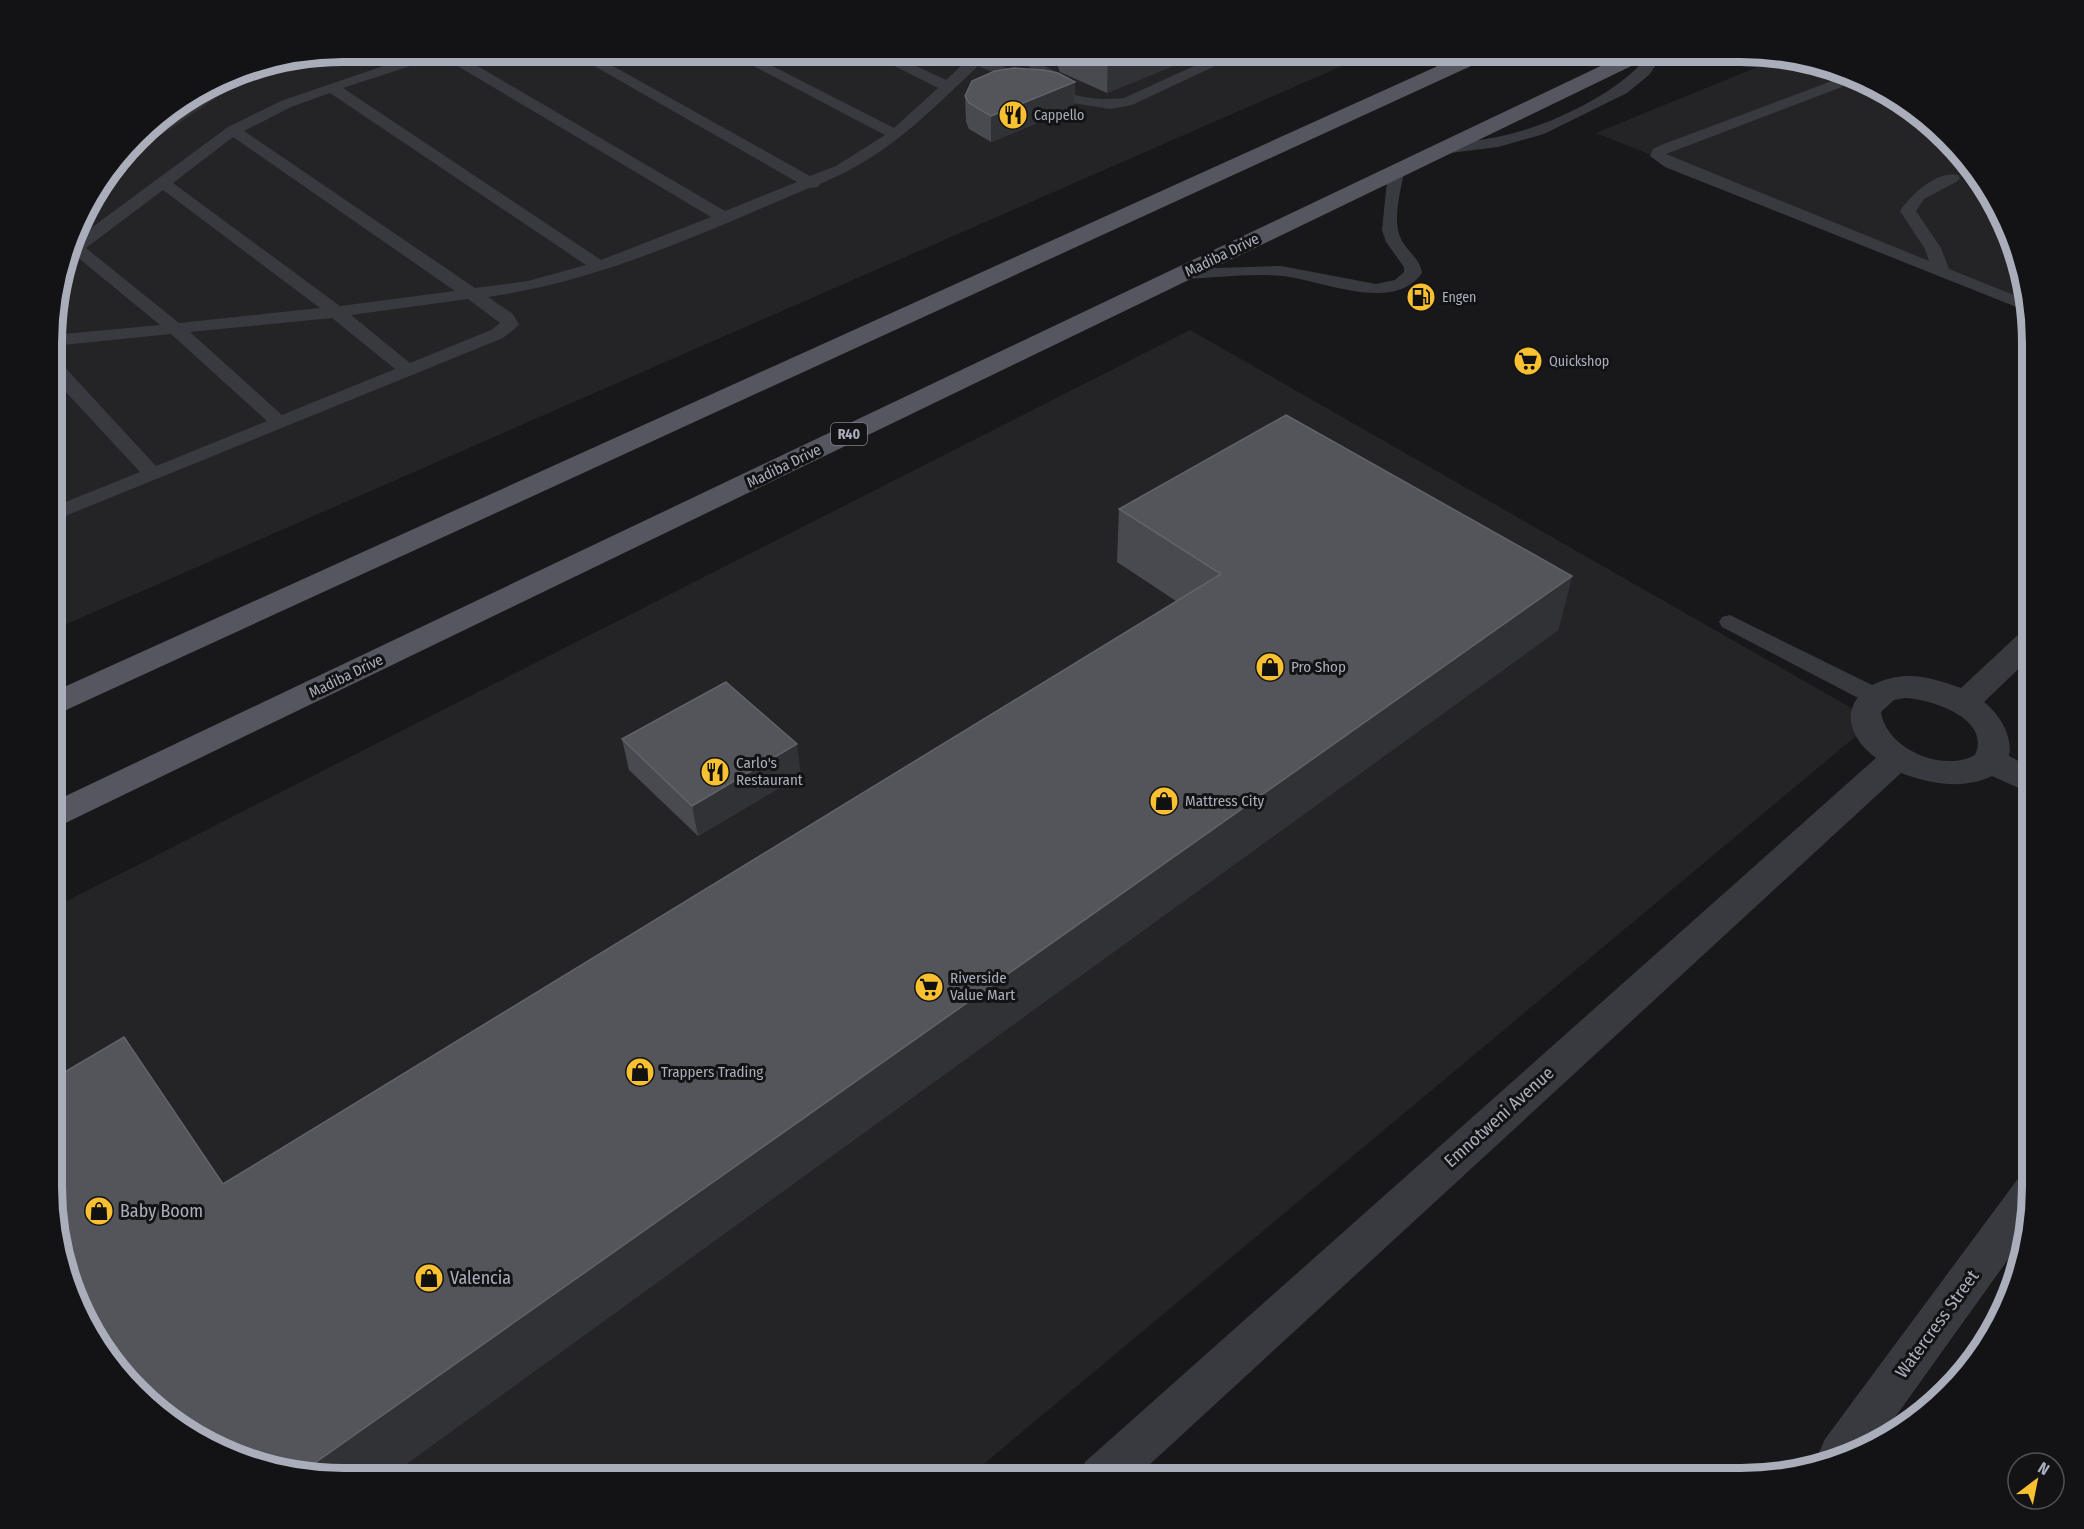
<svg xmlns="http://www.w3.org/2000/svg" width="2084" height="1529" viewBox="0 0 2084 1529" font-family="'Fira Sans Condensed',sans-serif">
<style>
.built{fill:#242427}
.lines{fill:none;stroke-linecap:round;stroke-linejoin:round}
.lane{fill:#393a40;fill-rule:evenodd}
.street{fill:#393a40;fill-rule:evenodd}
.primary{fill:#55565f;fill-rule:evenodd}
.wall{fill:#494a4f}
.shaded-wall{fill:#313235}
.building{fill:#54555b;stroke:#61636a;stroke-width:1.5}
.labels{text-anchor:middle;stroke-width:6;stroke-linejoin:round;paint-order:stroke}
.far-poi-label{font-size:14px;fill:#aaaebb;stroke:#131315;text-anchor:start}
.shield{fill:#131315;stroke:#7d8089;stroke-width:1.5}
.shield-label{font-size:14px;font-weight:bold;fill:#aaaebb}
.street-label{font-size:15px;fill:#aaaebb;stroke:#131315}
.poi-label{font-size:15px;fill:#aaaebb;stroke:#131315;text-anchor:start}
.near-street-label{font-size:18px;fill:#aaaebb;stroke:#131315}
.near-poi-label{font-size:18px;fill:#aaaebb;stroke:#131315;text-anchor:start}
.rim{fill:none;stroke:#aaaebb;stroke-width:8}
</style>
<rect width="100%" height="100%" fill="#18181a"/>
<g class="built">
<path d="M343,51H1376L53,630V305L81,213L150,124L231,73Z"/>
<path d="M1782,57L1853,73L1919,111L2003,213L2027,305L1596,133Z"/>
<path d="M1190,330L1874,721L967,1478L324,1477L231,1456L165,1418L90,1332L53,1224V908Z"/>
</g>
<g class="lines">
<g class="lane">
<path d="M427,51H452L725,211L797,182L568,51H586L810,176L836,166L885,135L725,51H743L894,128L938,88L865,51H884L946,80L977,51H993L986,59C1029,77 1075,105 1124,98L1227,51H1247L1132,105L1110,109L1066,102L978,66C927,114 888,156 820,184L818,187L809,188C705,232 601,281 488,297L513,314L519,325L503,338L53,521V507L140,472L53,378V361L60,362L156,466L267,421L171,334L53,346V335L160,325L76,256L68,258L72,242L228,127L281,101ZM441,56L711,217L601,260L343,88ZM330,93L586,265L528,281L475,288L244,131L291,107ZM233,137L455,291L340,306L173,183ZM163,190L320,308L179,323L86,248ZM468,299L500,323L491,330L410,363L351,315ZM332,318L395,369L282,415L190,332Z"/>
<path d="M1031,51H1045L1039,60L1040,64L1067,77L1069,80L1067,83C1054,86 1029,72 1025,60Z"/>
<path d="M1651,52H1665L1649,75L1627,93L1544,134L1498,147L1442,154L1434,149L1442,144C1460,142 1479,141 1497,137C1546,128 1623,92 1651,52Z"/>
<path d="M1853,73L1863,79L1666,154L1929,261L1925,249L1900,211C1910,196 1937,170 1958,175L1960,178L1958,181L1924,199L1916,211L1941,248L1949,269L2026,300L2029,312L1665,167L1650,156L1653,149L1661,145Z"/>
<path d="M1396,166L1404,171C1401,192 1391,221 1402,241C1409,253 1420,259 1422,273C1393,314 1322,280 1282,276C1250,273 1216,278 1184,279L1175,274L1184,269L1281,266L1376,284L1395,280L1404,272V267L1386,242L1382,230L1388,171Z"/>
<path d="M1730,615L1882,690L1886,696L1882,702L1874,704L1866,702L1722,627L1719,622L1722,617Z"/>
</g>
<g class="street">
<path d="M2032,629V656L1984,702C2000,715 2013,736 2009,756L2032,768V794L1992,776C1963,790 1930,784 1901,773L1135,1478H1078L1085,1462L1876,758C1829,723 1853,679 1906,676C1924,675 1944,682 1961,688L2021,632ZM1905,698C1930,699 1992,718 1975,755C1943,773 1886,749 1881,712L1894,700Z"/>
<path d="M2032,1175V1205L2027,1233L1878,1441L1871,1448L1820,1460L1818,1455L1825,1439L2017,1180Z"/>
</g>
<g class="primary">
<path d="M1471,51H1497L1495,55L53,716V692Z"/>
<path d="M1630,52H1655L1652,56L53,829V802Z"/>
</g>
</g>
<g class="wall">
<path d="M1055,51H1209L1107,93L1060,72L1055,59Z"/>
<path d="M1075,82L1074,108L991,142L969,129L966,122L965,96Z"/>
<path d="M1119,509L1572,576L1558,630L388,1477H324L223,1184L1176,601L1117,562Z"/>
<path d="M622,739L801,775L698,836L629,770Z"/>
</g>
<g class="shaded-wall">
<path d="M1119,51H1209L1107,93L1108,56Z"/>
<path d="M262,67L121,162L150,124L231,73Z"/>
<path d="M1075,82L1074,108L991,142V116Z"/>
<path d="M1572,576L1558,630L388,1477H324L302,1472Z"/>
<path d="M797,744L801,775L698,836L692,806Z"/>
</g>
<g class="building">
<path d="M1097,51H1119L1108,56Z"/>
<path d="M1014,68L1044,70L1058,73L1075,82L991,116L969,103L965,96L972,81L995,71Z"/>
<path d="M1286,415L1572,576L302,1472L231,1456L165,1418L90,1332L53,1224V1079L124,1037L223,1184L1221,574L1119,509Z"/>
<path d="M726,682L797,744L692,806L622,739Z"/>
</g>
<defs>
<g id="restaurant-disc" transform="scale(1.5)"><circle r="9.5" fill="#f9c131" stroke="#131315"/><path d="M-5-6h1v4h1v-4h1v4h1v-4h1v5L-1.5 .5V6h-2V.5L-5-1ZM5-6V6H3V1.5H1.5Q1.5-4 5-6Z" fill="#111"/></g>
<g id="fuel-disc" transform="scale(1.5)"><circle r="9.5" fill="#f9c131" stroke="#131315"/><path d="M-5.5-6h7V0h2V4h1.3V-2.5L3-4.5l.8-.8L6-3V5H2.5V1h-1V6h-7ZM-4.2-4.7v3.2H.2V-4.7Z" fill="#111"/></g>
<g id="supermarket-disc" transform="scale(1.5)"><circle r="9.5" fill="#f9c131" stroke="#131315"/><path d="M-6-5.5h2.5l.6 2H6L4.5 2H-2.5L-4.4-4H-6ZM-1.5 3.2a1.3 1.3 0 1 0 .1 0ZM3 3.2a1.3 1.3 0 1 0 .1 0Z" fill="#111"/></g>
<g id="shop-disc" transform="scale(1.5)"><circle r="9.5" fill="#f9c131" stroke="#131315"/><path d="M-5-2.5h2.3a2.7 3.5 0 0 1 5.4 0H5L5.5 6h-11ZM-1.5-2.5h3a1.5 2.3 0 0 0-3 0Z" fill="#111"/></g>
</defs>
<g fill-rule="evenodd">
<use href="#restaurant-disc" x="1013" y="115"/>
<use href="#fuel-disc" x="1421" y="297"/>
<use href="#supermarket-disc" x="1528" y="361"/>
<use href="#shop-disc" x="1270" y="667"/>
<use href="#restaurant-disc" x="715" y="772"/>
<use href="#shop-disc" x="1164" y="801"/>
<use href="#supermarket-disc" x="929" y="987"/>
<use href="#shop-disc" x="640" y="1072"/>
<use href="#shop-disc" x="99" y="1211"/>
<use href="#shop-disc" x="429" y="1278"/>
</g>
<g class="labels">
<g class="far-poi-label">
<text x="1034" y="120">Cappello</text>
<text x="1442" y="302">Engen</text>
<text x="1549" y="366">Quickshop</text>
</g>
<rect class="shield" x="831" y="423" width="36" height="22" rx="4.5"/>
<g class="shield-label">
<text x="849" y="439">R40</text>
</g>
<g class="street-label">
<text transform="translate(1222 255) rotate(-26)" y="5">Madiba Drive</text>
<text transform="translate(784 466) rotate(-26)" y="5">Madiba Drive</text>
<text transform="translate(346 676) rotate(-26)" y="5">Madiba Drive</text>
</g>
<g class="poi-label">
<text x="1291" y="672">Pro Shop</text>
<text x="736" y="768">Carlo's<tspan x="736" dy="17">Restaurant</tspan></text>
<text x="1185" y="806">Mattress City</text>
<text x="950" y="983">Riverside<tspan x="950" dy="17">Value Mart</tspan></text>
<text x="661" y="1077">Trappers Trading</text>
</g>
<g class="near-street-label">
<text transform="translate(1499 1117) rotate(-42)" y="6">Emnotweni Avenue</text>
<text transform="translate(1937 1324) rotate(-54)" y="6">Watercress Street</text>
</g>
<g class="near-poi-label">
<text x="120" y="1217">Baby Boom</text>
<text x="450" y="1284">Valencia</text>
</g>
</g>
<path d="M0 0H2084V1529H0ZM343 62H1741A281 281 0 0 1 2022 343V1187A281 281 0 0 1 1741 1468H343A281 281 0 0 1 62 1187V343A281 281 0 0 1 343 62Z" fill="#131315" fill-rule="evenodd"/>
<path class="rim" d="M343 62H1741A281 281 0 0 1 2022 343V1187A281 281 0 0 1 1741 1468H343A281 281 0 0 1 62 1187V343A281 281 0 0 1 343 62Z"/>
<g transform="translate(2036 1481) rotate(32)"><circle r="28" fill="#131315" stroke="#4f5157" stroke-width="1.5"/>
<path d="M0-4.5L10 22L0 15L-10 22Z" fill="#f9c131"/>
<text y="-9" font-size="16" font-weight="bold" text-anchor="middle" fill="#aaaebb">N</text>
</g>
</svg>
